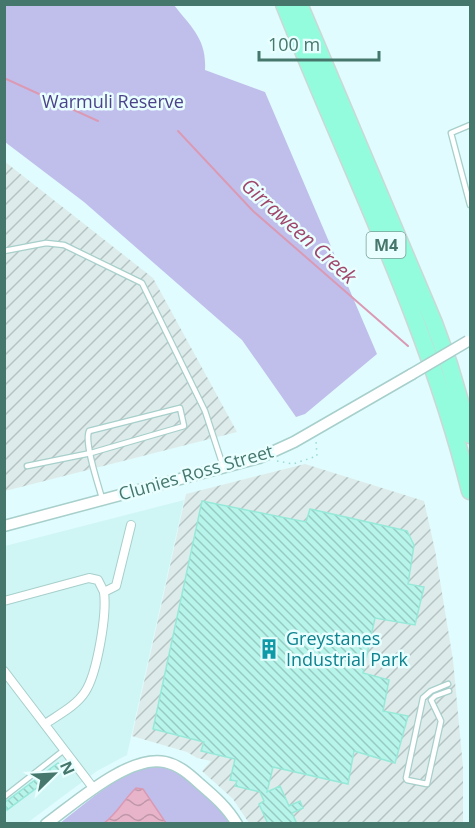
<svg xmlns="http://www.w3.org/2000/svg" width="475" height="828" viewBox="0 0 475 828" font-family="'Open Sans',sans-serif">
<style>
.residential{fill:#cff6f5}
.industrial{fill:url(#industrial-furrows)}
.green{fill:#c0bfec}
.water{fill:url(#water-waves);stroke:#db9ab4;stroke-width:1.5}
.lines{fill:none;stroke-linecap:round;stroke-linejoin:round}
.stream{stroke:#db9ab4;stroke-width:2}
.building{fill:url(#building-back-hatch);stroke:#96e9d9;stroke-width:1.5}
.service-casing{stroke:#a7cfcb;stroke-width:7}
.minor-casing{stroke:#a7cfcb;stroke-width:10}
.tertiary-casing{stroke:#a7cfcb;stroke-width:13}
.motorway-casing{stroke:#cbd9d6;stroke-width:19}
.path{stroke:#9adace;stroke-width:1.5;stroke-dasharray:1.5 4.5;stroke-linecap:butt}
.service{stroke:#fff;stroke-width:4.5}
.minor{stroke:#fff;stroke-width:8}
.tertiary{stroke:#fff;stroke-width:10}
.motorway{stroke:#93fcdc;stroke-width:16}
.tertiary-bridge-casing{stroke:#a7cfcb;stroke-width:13;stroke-linecap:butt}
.tertiary-bridge{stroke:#fff;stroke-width:10}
.labels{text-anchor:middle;stroke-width:5;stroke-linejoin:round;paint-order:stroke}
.shield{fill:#e9feff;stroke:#77a098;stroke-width:1.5}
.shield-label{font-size:16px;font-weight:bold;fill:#46776c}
.park-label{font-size:18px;fill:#4c4289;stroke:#e9feff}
.street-label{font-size:18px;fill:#46776c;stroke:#e9feff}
.culture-label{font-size:18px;fill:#0d838f;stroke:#e9feff;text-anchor:start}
.water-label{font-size:20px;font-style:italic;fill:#a1466b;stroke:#e9feff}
</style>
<defs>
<pattern id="industrial-furrows" width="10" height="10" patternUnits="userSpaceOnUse" patternTransform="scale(1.5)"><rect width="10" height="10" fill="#ddeceb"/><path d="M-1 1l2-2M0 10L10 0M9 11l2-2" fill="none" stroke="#b5c4c2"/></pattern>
<pattern id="water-waves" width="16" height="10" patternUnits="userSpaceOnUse" patternTransform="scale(1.5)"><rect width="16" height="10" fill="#e8b4ca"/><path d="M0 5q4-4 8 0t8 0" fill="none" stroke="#be97a8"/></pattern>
<pattern id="building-back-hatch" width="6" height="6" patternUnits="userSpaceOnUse" patternTransform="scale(1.5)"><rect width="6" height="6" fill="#b7f5eb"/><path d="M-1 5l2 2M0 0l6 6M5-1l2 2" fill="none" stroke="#97cbc2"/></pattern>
</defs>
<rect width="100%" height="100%" fill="#e1fcfe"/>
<path class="residential" d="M184,500L127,755L97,771L27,823L5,824V546Z"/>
<g class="industrial">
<path d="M4,161L153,278L237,432L5,491Z"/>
<path d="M305,464L424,501L435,550L453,660L463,767V823H249L233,799L202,771L211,761L197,758L187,752L132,736L186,494Z"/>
</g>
<g class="green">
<path d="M4,5H174C191,27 207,39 205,70L265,92L377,354L305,414L296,417L242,340L84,202L5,142Z"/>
<path d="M144,767C152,767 160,766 168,769C188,774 219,805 230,823L59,824C86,803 112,779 144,767Z"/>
</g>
<path class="water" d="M136,788L143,789L166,823H104C117,814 124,799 136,788Z"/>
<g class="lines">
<g class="stream">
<path d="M4,78L98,121"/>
<path d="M178,131L253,211L408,346"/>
</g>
</g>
<g class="building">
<path d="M202,501L306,522L310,509L407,531L414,545L408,584L424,587L415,625L375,618L363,673L389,680L383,711L408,716L395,763L354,751L348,784L273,767L267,792L280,786L289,806L300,801L303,808L292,813L297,824H268L259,804L264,801L260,792L235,786L237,781L230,780L235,759L201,751L204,742L153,729Z"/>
<path d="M58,763L62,769L7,810L4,803Z"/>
</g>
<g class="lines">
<g class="service-casing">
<g id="service">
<path d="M470,125L451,133L470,205"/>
<path d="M4,251L46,243L64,245L142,283L205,411L223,466"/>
<path d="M27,466L91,453L184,426L180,408L89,431C84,443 98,484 102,498"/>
<path d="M448,684L431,691L423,698L406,778L407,780L427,784L441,721L431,700L435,696L449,691"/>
<path d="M4,797L64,750"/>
</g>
</g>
<g class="minor-casing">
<g id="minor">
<path d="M4,601L89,578L98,580L104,592"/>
<path d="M4,671L94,789"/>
<path d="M45,724C58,715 76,706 85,692C97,674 107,615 104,592L116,586L131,525"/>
</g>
</g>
<g class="tertiary-casing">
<g id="tertiary">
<path d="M4,526L259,458L294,442L412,374"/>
<path d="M46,824C74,804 129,754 165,762C179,765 189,774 200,784C214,796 227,807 237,824"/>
</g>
</g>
<g class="motorway-casing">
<g id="motorway">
<path d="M284,4C348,166 428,322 470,491"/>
<path d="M299,4L434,323L449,364L470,435"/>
</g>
</g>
<g class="path">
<path d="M277,461L293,464L317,456L316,441"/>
<path d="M4,819L8,824"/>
</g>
<use href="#service" class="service"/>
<use href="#minor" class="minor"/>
<use href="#tertiary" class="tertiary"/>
<use href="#motorway" class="motorway"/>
<g class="tertiary-bridge-casing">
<path id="tertiary-bridge" d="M412,374L468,341"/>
</g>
<use href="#tertiary-bridge" class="tertiary-bridge"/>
</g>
<defs>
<g id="building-bare" transform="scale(1.62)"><path d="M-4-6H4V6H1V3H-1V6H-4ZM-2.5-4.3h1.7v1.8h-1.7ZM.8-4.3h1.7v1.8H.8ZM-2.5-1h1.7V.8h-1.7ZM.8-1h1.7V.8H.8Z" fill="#0f9aa8" stroke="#e9feff" stroke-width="2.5" paint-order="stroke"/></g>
</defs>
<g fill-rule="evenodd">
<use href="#building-bare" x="269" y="649"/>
</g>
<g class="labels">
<rect class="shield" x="366.5" y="232" width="39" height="26" rx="4.5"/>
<g class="shield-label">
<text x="386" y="251">M4</text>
</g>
<g class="park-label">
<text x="113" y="108">Warmuli Reserve</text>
</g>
<g class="street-label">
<text transform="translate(196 473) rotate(-16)" y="6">Clunies Ross Street</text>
</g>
<g class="culture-label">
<text x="286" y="645">Greystanes<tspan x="286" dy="21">Industrial Park</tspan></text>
</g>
<g class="water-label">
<text transform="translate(299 231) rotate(42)" y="7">Girraween Creek</text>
</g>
</g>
<rect width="475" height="828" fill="none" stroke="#46776c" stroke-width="12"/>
<g transform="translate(54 774) rotate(66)" stroke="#e9feff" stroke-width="4.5" paint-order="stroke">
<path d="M0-4.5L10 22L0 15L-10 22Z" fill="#46776c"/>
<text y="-9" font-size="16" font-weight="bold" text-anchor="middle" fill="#46776c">N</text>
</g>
<path d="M259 51v9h120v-9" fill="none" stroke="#46776c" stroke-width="3"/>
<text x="268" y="51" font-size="18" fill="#46776c" stroke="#e9feff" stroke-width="4.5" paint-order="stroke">100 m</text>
</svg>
